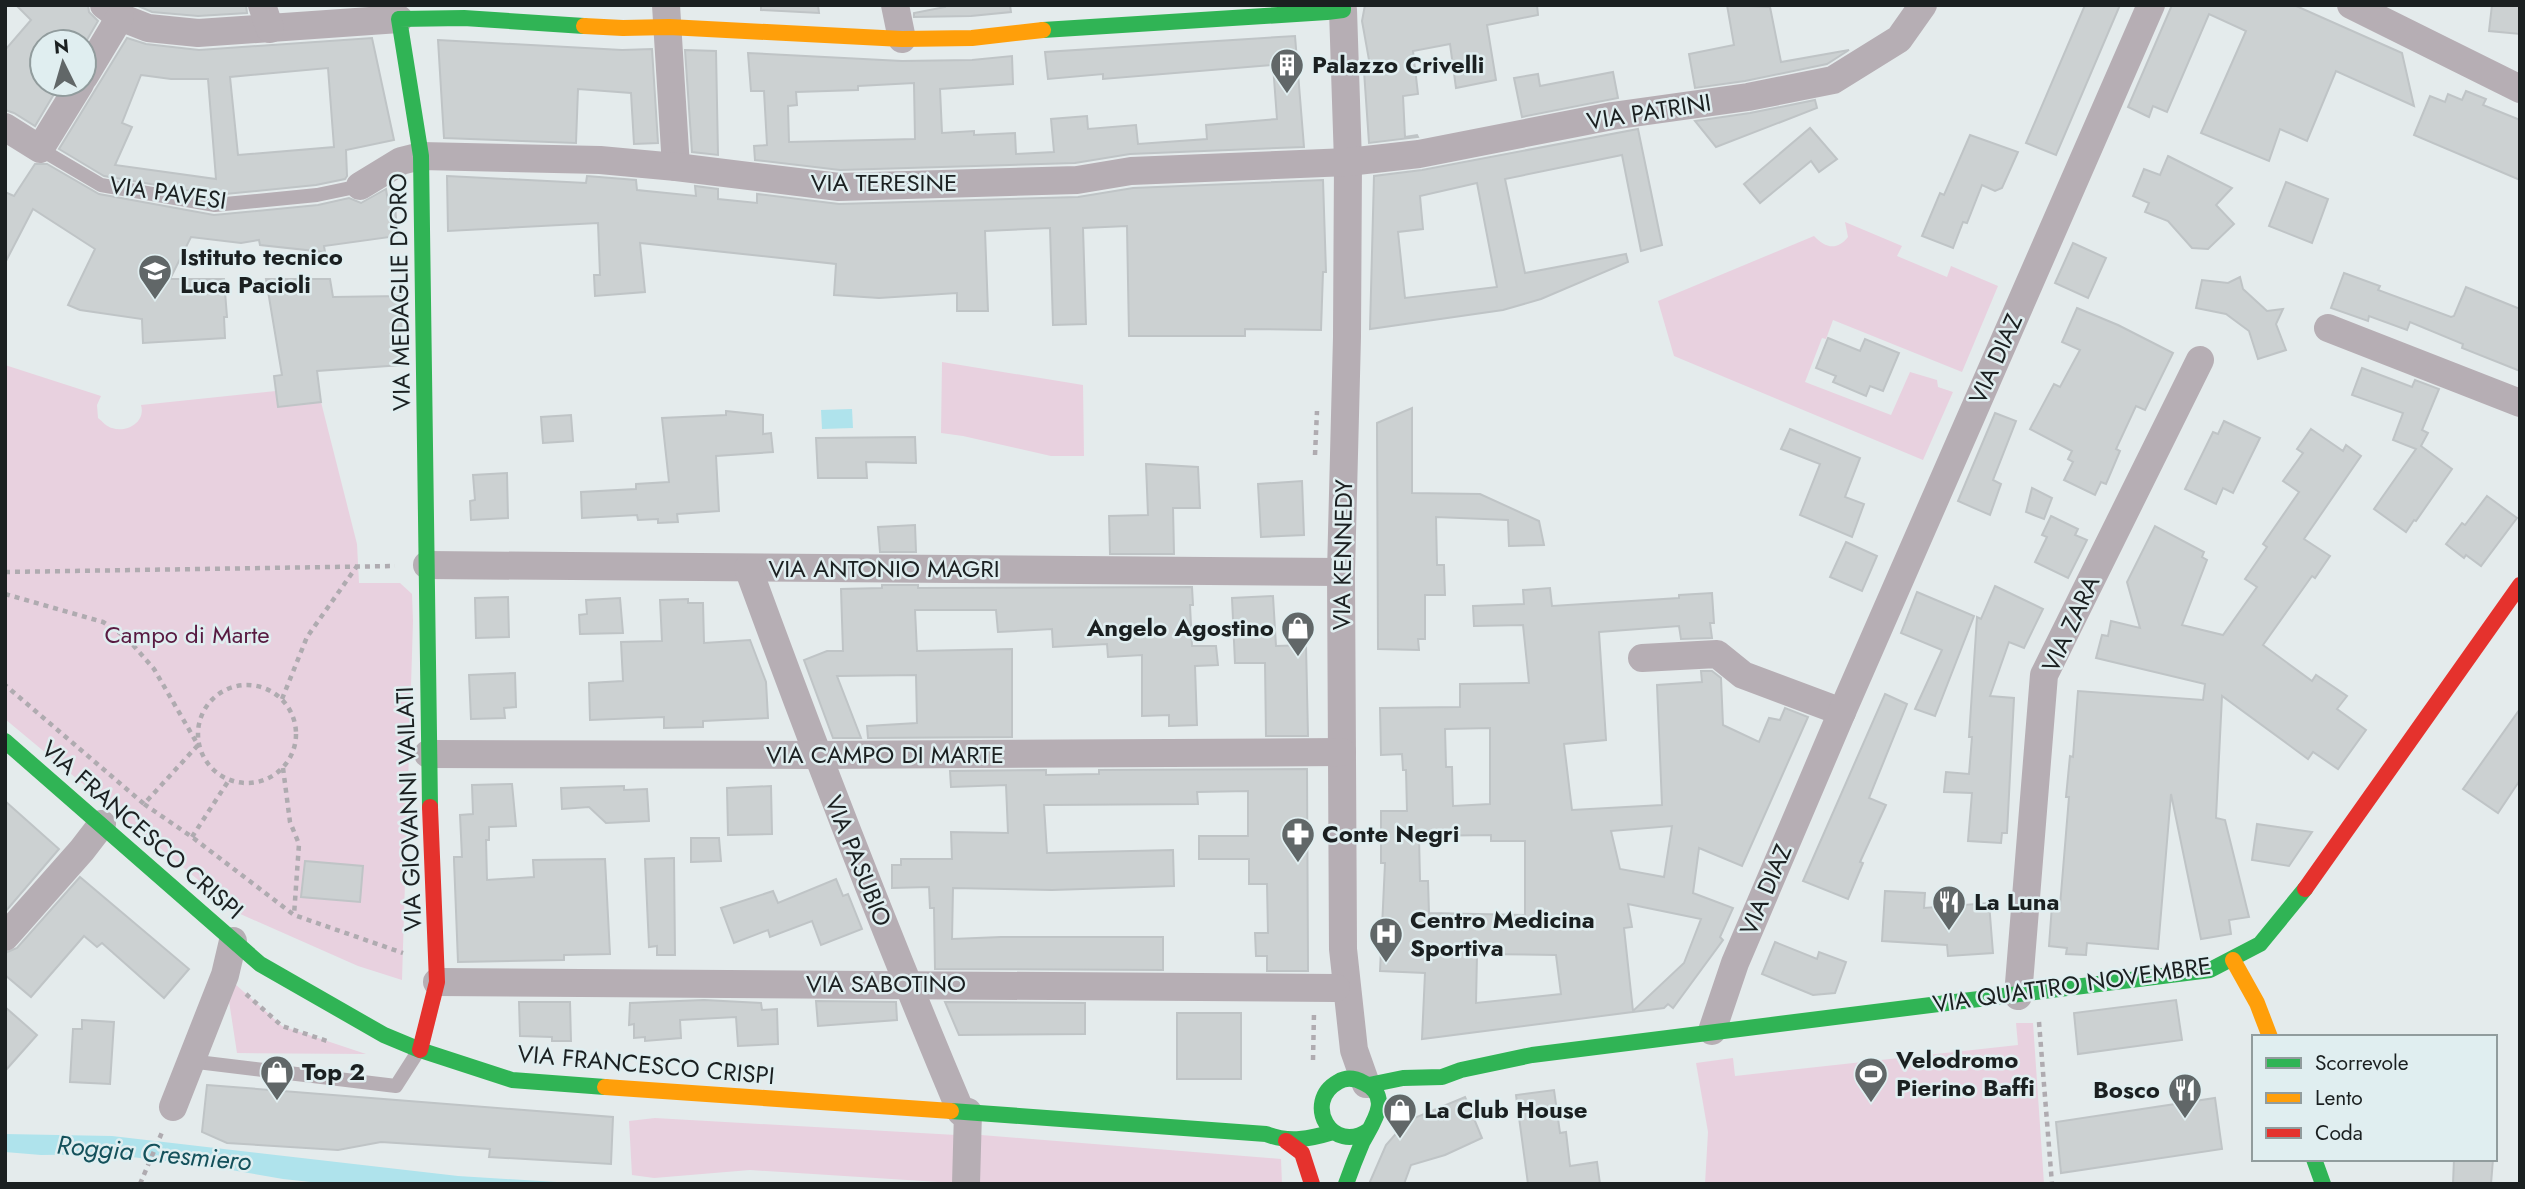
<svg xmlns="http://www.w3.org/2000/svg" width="2525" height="1189" viewBox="0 0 2525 1189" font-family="Jost,sans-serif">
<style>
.green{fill:#e8d1df}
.water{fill:#afe3ec}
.building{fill:#ccd1d2;stroke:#bfc4c6;stroke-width:2;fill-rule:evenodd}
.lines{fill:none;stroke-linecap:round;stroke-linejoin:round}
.path{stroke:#afabb0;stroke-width:4.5;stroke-dasharray:5 5;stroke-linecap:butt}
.lane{stroke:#b6aeb4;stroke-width:14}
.street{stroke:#b6aeb4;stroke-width:28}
.fast{stroke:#30b455;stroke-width:16}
.slow{stroke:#ff9f0a;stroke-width:16}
.jam{stroke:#e5322d;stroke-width:16}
.labels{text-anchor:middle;stroke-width:5;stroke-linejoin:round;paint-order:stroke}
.poi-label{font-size:24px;font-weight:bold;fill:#1b2021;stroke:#e0eef0;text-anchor:start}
.street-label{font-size:24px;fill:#1b2021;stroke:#e0eef0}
.park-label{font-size:24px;fill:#581a41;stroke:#e0eef0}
.water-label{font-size:26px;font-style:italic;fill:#14515b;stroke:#e0eef0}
</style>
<rect width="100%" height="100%" fill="#e4ebec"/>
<g class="green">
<path d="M1845,222L1902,246L1897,256L1947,277L1951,266L1998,286L1962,372L1833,320L1826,339L1822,338L1805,382L1891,415L1910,372L1937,380L1938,387L1953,392L1923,460L1674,356L1658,301L1814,236C1825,248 1837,251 1848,237Z"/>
<path d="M942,362L1083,385L1084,456H1051L963,436L941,433Z"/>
<path d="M5,365L101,396L97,405L98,418C103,422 107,427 112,428C127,433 146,422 141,405L276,391L278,407L321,402L357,544L359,583H400L412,594L413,621L402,980L358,966L238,913L5,719Z"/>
<path d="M225,975L282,1026L366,1054L237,1053Z"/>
<path d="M2016,1023H2033L2044,1184H1705L1708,1132L1696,1063L1733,1058L1735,1076L2018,1045Z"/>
<path d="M655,1118L956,1135L954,1183L750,1170L654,1178L632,1175L629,1121Z"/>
<path d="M981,1135L1281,1159L1282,1184H975Z"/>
</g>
<g class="water">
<path d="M852,409L853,428L822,429L821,410Z"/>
<path d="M5,1134L112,1136L458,1176L589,1184H329L283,1179L208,1166L106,1154L41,1155L5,1152Z"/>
</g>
<g class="building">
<path d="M16,5H88L89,12L98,21L84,45V42H42V84H60L35,126L14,113L5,110V50L31,20Z"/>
<path d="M136,5H246L247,13L198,16L152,12Z"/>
<path d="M761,5H818L819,13L761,10Z"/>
<path d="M945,5H1010L1011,12L971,16L914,17V13L945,7Z"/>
<path d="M1365,5H1537L1538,15L1487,25L1496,80L1456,88L1450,44L1413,51L1418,94L1403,96L1405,137L1417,135L1418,137L1369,143L1364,71H1371L1362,21Z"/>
<path d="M1727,5L1770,7L1781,62L1849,50L1827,64L1745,81L1695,88L1689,54L1734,45Z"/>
<path d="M2085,5H2120L2056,155L2026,143Z"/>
<path d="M2172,5H2294L2402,53L2414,106L2336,71L2307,141L2280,129L2269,161L2201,133L2246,31L2209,14L2167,112L2153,106L2149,117L2128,107Z"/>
<path d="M2492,5H2520V34L2489,31Z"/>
<path d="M1295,36L1304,147L1130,154L1075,163L840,170L755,160L754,146L767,145L764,91H751L748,53L902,61L972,60L1012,56L1013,84L940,89L942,133L974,131V135L1015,133L1016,154L1054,152L1051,119L1087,116L1088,129L1136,125L1138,144L1207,139L1206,125L1277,119L1273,65L1103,79V74L1048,79L1045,52ZM914,83L915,139L789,142L788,106L797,105L796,92L858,90V86Z"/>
<path d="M127,38L146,44L199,50L372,38L394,140L346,150L347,176L345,179L316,185L215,195L104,176L59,149ZM328,68L334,147L238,155L230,77ZM141,75L171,79H208L216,179L115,165L132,127L122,123Z"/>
<path d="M438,40L622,50L652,49L658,143L634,144L631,93L578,89L576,143L444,138Z"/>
<path d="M685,50L716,51L718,155L692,152Z"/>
<path d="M1613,72L1618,98L1522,117L1514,78L1538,74L1540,86Z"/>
<path d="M2466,91L2486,99L2483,105L2520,120V180L2414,135L2430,96L2445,102L2448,94L2462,100Z"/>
<path d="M1815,100L1817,108L1716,147L1695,121L1750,113Z"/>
<path d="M1810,128L1837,159L1819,172L1811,161L1760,203L1744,184Z"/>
<path d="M1638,129L1662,245L1641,251L1622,155L1505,179L1525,273L1626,254L1628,262L1541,299L1503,310L1370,329L1374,176L1422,170ZM1477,183L1497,287L1405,298L1398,232L1423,229L1420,196Z"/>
<path d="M1970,135L2018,152L2002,188L1995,191L1982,185L1967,223L1963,222L1953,248L1922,236L1940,193L1944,195Z"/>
<path d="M2168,156L2232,188L2216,205L2234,224L2208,249L2192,248L2168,221L2145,212L2149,203L2133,196L2144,169L2160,175Z"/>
<path d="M35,164H47L99,194L214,215L318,205L349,198L361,203L386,189L388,202H395L397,236L324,246L325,252L260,245L259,240L241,243L191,237L170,279H224L227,317H224L225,338L143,343L142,319L80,310L68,305L95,249L33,209L5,263V192L14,196Z"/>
<path d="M447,176L586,183L587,176L599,177L636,180L637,190L696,196L695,186L718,189V199L757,203V194L839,204L1078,197L1133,188L1323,180L1326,272H1323L1321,330L1245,329V336H1129L1127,226L1083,228L1086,324L1053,325L1050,228L985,231L988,311H957V293L879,298L834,295L836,264L640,243L645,292L595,296L594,275H600L598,223L448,231Z"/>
<path d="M2286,182L2328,199L2312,243L2269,226Z"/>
<path d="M2073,243L2106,258L2088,298L2055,283Z"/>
<path d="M2344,273L2380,286L2378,290L2451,317L2454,316L2466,287L2520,309V371L2462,348L2463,344L2410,322L2407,330L2369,316L2368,321L2331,308Z"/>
<path d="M2240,277L2243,289L2267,311L2283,309L2276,324L2286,350L2258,359L2249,331L2226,314L2196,308L2202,280L2228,283Z"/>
<path d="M266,279H330L333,297L401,296L402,365L317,371L321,402L278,407L274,376L282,375Z"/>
<path d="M2077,308L2118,325L2173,353L2145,410L2136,406L2116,449L2120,451L2106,484L2101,482L2095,495L2064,480L2073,462L2068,459L2072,451L2030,429L2054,384L2060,387L2080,350L2062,342Z"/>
<path d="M1828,338L1860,351L1865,339L1899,353L1883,391L1870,386L1866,396L1833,382L1836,376L1816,368Z"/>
<path d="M2362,368L2412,387L2415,380L2439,389L2422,430L2428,433L2421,446L2452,469L2416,521L2414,520L2406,532L2374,509L2416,449L2393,440L2403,413L2352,395Z"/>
<path d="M1412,408V493L1480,494L1539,521L1544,545L1509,546L1508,520L1436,517L1437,565H1444L1445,595H1425V639H1418L1419,650L1378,649L1377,423Z"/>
<path d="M726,411L763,415V434L771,433L773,452L716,456L719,511L677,514L678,522L658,523V519L638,520L637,515L582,518L581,492L636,489V484L669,482L662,418L726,415Z"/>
<path d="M1995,413L2016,421L1993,480L2001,484L1990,515L1958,501Z"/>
<path d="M571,415L573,441L543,443L541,417Z"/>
<path d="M2224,421L2260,438L2233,493L2223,488L2216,504L2185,489L2213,432L2218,434Z"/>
<path d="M1790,429L1860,458L1845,497L1864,504L1852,537L1800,515L1820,464L1781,449Z"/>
<path d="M2311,429L2343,451L2346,445L2361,456L2304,539L2330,556L2315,578L2312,576L2263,645L2312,681L2316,675L2347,696L2337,709L2366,730L2338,769L2313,752L2308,759L2222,696L2216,818L2225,820L2249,917L2229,920L2231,934L2201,939L2171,794L2158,949L2087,943L2086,955L2066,954L2067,948L2049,946L2052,905L2060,906L2069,797H2066L2070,756L2073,757L2078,691L2203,700L2205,684L2096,658L2102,635L2108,636L2111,621L2140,628L2127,582L2155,526L2204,552L2202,557L2207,560L2182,625L2223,635L2257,587L2245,579L2267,547L2263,544L2299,492L2283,481L2303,453L2297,449Z"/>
<path d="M915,437L916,463L866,462L867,478H818L816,438Z"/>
<path d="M1146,464L1198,467L1200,508H1173L1174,554H1110L1109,516L1148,515Z"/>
<path d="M507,473L508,518L471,520L470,501L475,500L473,475Z"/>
<path d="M1302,481L1304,535L1261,537L1258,484Z"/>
<path d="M2032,488L2052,498L2044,519L2026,512Z"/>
<path d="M2487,496L2517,518L2481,566L2466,555L2464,558L2446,544L2462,523L2465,525Z"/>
<path d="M2051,516L2078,529L2075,535L2087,540L2068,578L2035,562L2047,537L2042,535Z"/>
<path d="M915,525L916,552H880L878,527Z"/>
<path d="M1846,542L1877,556L1862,591L1830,577Z"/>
<path d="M882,585H918V588L1192,587L1193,605H1190L1192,646H1216L1218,665L1195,666L1197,725L1169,726V715L1142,716V655L1108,657L1107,644L1053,647L1052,629L998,632L996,610H915L917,651L1012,649V737L868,738L867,726L917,723L916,675L837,676L861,738H833L804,660L827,651H843L841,589L882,588Z"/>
<path d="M1995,586L2043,609L2024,648L2009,642L1990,696L2014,698L2007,833H2002L2001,843L1968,841L1972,793L1944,792L1946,772L1969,774L1972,737H1969L1977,617L1981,619Z"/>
<path d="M1550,588L1552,606L1679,598V595L1712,593L1714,623H1710L1712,638L1681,639L1679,626L1599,632L1606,740L1564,744L1572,810L1662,805L1657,685L1702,682L1701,671H1712L1721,678L1723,725L1759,742L1769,718L1780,720L1785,708L1808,717L1742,866L1699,848L1693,893L1733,908L1720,937L1723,940L1673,1008L1668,1004L1664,1008L1422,1039L1425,973L1380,971L1385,863H1381V811H1407L1406,770H1403L1402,754L1381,755L1380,708L1460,707V684L1529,683L1523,625L1474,626L1473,606L1524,604L1523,590ZM1490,728V804L1453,806L1452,767H1446L1445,729ZM1672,826L1664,877L1620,869L1611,831ZM1491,835V841H1525V915L1429,913L1428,881H1420L1419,836ZM1628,904L1701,919L1684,963L1633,1011L1624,928L1632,927ZM1477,954L1556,955L1561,994L1476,1003Z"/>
<path d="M1917,592L1974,616L1935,716L1915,709L1942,650L1901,633Z"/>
<path d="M1273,596L1276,646L1306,645L1308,736H1266L1265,663H1235L1232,598Z"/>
<path d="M508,597L509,637L476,638L475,598Z"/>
<path d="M620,598L623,633L580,634L579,615L587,614L586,600Z"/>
<path d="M688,599V603H703L704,643L750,640L766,682L768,718L703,721V727L664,728V717L590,720L589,683L623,681L621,642L662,641L660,600Z"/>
<path d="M515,673L516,707L504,708L505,718L471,719L469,675Z"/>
<path d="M1885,694L1907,704L1869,798L1886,805L1860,862L1863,863L1848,899L1803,881Z"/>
<path d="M2520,709V780L2498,813L2463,789Z"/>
<path d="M1307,769L1308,971H1267V956H1256L1255,933H1268L1267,884H1249V859H1199V836H1248V791L1197,792L1198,804L1044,805L1047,853L1173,850L1174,886L1052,890L953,888L952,939L1001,937H1163V970L935,969L934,908H930L929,887L892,888V865H901V859H952L951,832L1008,833L1006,785L951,787L950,771L1046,770V775L1099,774V770Z"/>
<path d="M512,784L516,826L489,827V840H486L487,880L534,877L533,860L605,859L610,954L564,955V960L458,962L454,860V857H462L460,815L473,814L472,785Z"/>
<path d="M624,786V790L647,789L649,821L606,823L589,807L562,809L561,788Z"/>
<path d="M771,786L772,834L728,835L727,788Z"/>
<path d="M5,801L59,849L5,912Z"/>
<path d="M2257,824L2312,832L2289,866L2252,860Z"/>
<path d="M691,838H719L721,861L691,862Z"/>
<path d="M674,858L675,955H657V946L649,947L645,859Z"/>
<path d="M305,861L363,866L360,902L301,897Z"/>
<path d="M80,877L189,969L164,998L102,943L97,947L84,936L31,997L5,975V953L17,948Z"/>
<path d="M836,879L843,896L848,894L862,929L821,945L812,921L770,937L768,930L734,943L721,908L773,891L778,903Z"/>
<path d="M1885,891L1925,893L1924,908L1989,903L1993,953L1948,956L1947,945L1882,941Z"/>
<path d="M1775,942L1817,959L1819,952L1846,962L1835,993L1813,995L1762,974Z"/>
<path d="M704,1000L761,1003L762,1010L777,1009L778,1044L738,1046L736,1017L680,1020L681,1038L645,1041V1037L634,1038V1024L629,1025L630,1003Z"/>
<path d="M2176,1000L2182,1040L2078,1054L2074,1013Z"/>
<path d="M816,1001L896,1002L897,1020L818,1026Z"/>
<path d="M519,1002H570L571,1041H552V1037L520,1036Z"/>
<path d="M945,1002L1085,1003V1034L959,1035Z"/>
<path d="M5,1007L37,1035L5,1071Z"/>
<rect x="1177" y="1013" width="64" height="66"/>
<path d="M82,1020L114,1022L110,1084L70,1082L73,1029H82Z"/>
<path d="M207,1085L613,1117L611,1164L489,1157L490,1149L381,1142L338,1150L227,1143L202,1132Z"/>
<path d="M1554,1090L1560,1133L1566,1132L1570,1166L1597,1162L1600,1184H1528L1516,1095Z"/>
<path d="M1465,1097L1482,1138L1445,1155L1411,1165L1404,1184H1369L1386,1145L1407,1121Z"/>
<path d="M2215,1098L2222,1149L2061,1173L2056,1122Z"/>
<path d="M2454,1159H2493L2491,1184H2453Z"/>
</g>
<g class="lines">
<g class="path">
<path d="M1315,455L1317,411"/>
<path d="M5,572L395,566"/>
<path d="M5,594L103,622L126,637L154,669L198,745L144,804L5,685"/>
<circle cx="247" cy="734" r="49"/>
<path d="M282,699L307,637L357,566"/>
<path d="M283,768L290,822L299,844L294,915"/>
<path d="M144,804L192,837L294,915L403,953"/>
<path d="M192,837L229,780"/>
<path d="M246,994L282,1026L330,1042"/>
<path d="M2039,1022L2052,1184"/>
<path d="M1313,1060L1314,1013"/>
<path d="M140,1184L163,1130"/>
</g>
<g class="lane">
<path d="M40,149L101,185L215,205L317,195L360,186"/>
<path d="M189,1061L396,1086L419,1050"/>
</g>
<g class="street">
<path d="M104,5L120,17L148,28L198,33L399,19"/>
<path d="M262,5L270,29"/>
<path d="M666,5L676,167"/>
<path d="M895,5L902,39"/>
<path d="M2351,5L2520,89"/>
<path d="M1343,10L1348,162L1347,337L1341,572L1343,949L1354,1050L1366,1084"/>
<path d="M84,77L120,17"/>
<path d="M5,127L40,149L80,84"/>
<path d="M360,186L401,161L421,156L600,160L676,167L839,187L1077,180L1131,171L1348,162L1419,154L1612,116L1748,97L1833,80L1899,39L1923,5"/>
<path d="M2328,328L2520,403"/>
<path d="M427,565L1341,572"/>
<path d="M748,568C815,751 885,932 961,1112"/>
<path d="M1642,658L1717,654L1743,675L1842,712"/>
<path d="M428,754L816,755L1342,752"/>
<path d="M5,937L82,850L102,824"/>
<path d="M437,982L1336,988"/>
<path d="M2018,996L2044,675L2200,360"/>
<path d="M1712,1031L1735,963L1842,712L2151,5"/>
<path d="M173,1107L225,975L233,941"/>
<path d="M966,1184L968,1112"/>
</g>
<g class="fast">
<path d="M1043,30L1327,12L1343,10V5"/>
<path d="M5,741L260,964L384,1035L420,1050L512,1080L605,1087"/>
<path d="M430,807L421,156L399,19L464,18L584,26"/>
<path d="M1369,1085L1403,1078L1442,1077L1461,1070L1532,1055L2210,970L2260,944L2305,889"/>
<path d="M951,1111L1266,1134C1289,1143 1310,1139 1333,1132"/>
<path d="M2314,1159L2323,1184"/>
<path d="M1346,1184C1351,1170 1356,1157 1362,1143C1371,1125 1394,1097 1364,1083C1355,1078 1346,1077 1338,1082C1302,1102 1332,1156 1369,1130"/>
</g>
<g class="slow">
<path d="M584,26L623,28L669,27L902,39L972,38L1043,30"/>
<path d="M2233,960L2257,1003L2270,1037"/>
<path d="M605,1087L951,1111"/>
</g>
<g class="jam">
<path d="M2305,889L2520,585"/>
<path d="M420,1050L437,982L430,807"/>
<path d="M1286,1141L1302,1153L1312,1184"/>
</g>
</g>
<defs>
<g id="building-pin" transform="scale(1.75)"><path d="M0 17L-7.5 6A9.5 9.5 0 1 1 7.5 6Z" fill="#616768" stroke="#e0eef0"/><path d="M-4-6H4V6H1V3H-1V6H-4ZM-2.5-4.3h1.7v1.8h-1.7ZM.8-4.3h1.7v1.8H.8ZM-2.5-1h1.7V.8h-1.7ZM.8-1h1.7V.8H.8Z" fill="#fff"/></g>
<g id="school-pin" transform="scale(1.75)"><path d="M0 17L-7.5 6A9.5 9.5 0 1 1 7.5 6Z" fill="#616768" stroke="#e0eef0"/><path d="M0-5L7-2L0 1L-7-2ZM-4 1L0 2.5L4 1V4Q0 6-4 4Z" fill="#fff"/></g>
<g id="shop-pin" transform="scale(1.75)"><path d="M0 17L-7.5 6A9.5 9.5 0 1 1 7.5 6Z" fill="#616768" stroke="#e0eef0"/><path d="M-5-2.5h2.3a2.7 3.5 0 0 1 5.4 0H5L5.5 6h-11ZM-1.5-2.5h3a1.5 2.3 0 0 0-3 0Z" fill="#fff"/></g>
<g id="pharmacy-pin" transform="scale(1.75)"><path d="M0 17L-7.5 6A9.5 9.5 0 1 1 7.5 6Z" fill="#616768" stroke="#e0eef0"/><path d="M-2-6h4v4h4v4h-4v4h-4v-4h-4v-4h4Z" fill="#fff"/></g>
<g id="restaurant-pin" transform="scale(1.75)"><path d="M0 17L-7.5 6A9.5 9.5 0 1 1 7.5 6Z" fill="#616768" stroke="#e0eef0"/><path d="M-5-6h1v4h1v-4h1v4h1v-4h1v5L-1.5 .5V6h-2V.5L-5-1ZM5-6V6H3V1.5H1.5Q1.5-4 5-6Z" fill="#fff"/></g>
<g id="hospital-pin" transform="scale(1.75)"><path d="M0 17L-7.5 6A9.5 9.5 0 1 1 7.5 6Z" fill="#616768" stroke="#e0eef0"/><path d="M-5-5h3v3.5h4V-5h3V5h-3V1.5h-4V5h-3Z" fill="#fff"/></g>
<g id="stadium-pin" transform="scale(1.75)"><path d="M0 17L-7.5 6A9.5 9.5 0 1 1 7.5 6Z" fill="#616768" stroke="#e0eef0"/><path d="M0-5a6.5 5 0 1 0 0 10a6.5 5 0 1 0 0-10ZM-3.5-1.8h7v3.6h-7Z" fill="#fff"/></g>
</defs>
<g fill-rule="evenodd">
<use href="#building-pin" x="1287" y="65"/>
<use href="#school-pin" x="155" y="271"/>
<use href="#shop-pin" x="1298" y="628"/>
<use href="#pharmacy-pin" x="1298" y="834"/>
<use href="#restaurant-pin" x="1949" y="902"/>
<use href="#hospital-pin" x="1386" y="934"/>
<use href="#shop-pin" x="277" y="1072"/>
<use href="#stadium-pin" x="1871" y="1074"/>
<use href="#restaurant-pin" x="2185" y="1090"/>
<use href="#shop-pin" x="1400" y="1110"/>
</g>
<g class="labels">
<g class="poi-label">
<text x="1312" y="73">Palazzo Crivelli</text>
<text x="180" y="265">Istituto tecnico<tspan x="180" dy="28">Luca Pacioli</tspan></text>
<text x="1274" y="636" text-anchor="end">Angelo Agostino</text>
<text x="1322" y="842">Conte Negri</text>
<text x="1974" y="910">La Luna</text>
<text x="1410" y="928">Centro Medicina<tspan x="1410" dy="28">Sportiva</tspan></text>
<text x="1896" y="1068">Velodromo<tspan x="1896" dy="28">Pierino Baffi</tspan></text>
<text x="302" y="1080">Top 2</text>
<text x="2160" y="1098" text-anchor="end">Bosco</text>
<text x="1424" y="1118">La Club House</text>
</g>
<g class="street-label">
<text transform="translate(1649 112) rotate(-9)" y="8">VIA PATRINI</text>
<text x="884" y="191">VIA TERESINE</text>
<text transform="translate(168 193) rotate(8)" y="8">VIA PAVESI</text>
<text transform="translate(400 292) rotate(-91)" y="8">VIA MEDAGLIE D'ORO</text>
<text transform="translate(1996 359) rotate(-66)" y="8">VIA DIAZ</text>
<text transform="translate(1343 555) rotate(-89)" y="8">VIA KENNEDY</text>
<text x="884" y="577">VIA ANTONIO MAGRI</text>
<text transform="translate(2071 624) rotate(-65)" y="8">VIA ZARA</text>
<text x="885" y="763">VIA CAMPO DI MARTE</text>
<text transform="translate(409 809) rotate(-92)" y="8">VIA GIOVANNI VAILATI</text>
<text transform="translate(142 830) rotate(41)" y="8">VIA FRANCESCO CRISPI</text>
<text transform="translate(858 861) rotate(68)" y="8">VIA PASUBIO</text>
<text transform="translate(1766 890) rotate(-67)" y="8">VIA DIAZ</text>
<text x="886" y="992">VIA SABOTINO</text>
<text transform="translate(2072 985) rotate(-8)" y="8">VIA QUATTRO NOVEMBRE</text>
<text transform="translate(646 1065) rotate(5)" y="8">VIA FRANCESCO CRISPI</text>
</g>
<g class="park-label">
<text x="187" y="643">Campo di Marte</text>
</g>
<g class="water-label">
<text transform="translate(154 1153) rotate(5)" y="9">Roggia Cresmiero</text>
</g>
</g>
<rect width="2525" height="1189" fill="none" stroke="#1b2021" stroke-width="14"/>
<rect x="2252" y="1035" width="245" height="126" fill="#e0eef0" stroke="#919c9d" stroke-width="2"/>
<rect x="2266" y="1058" width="35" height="10" fill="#30b455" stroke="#919c9d" stroke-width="2"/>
<text x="2315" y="1070" font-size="21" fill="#1b2021">Scorrevole</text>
<rect x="2266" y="1093" width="35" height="10" fill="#ff9f0a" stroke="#919c9d" stroke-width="2"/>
<text x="2315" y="1105" font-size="21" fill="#1b2021">Lento</text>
<rect x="2266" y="1128" width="35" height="10" fill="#e5322d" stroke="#919c9d" stroke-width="2"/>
<text x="2315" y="1140" font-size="21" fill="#1b2021">Coda</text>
<g transform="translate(63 63) rotate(355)"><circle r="33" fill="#e0eef0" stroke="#919c9d" stroke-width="2"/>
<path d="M0-5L12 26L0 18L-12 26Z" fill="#616768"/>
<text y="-10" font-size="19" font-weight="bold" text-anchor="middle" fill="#1b2021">N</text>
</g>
</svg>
